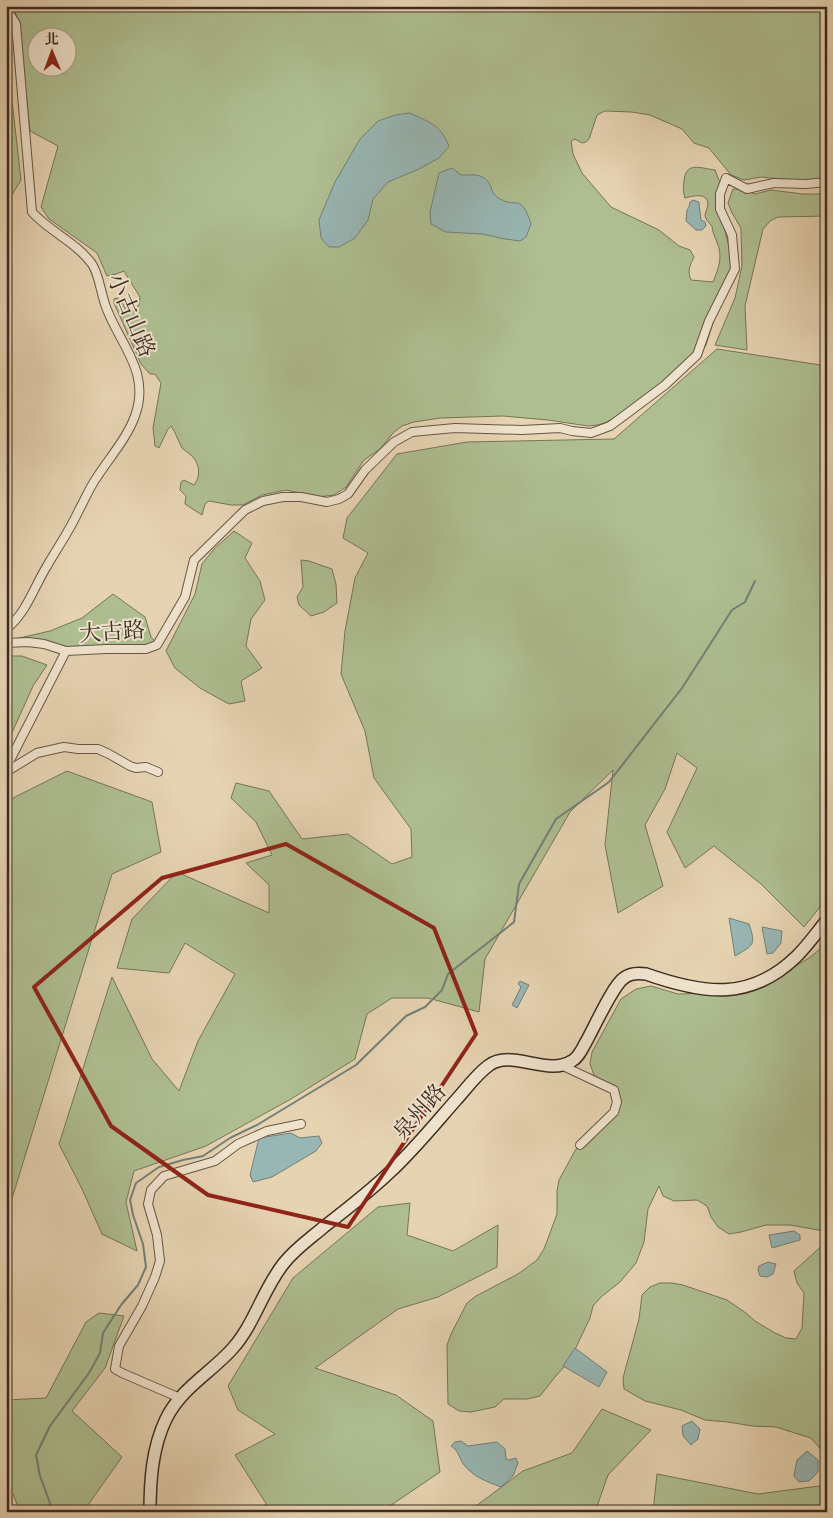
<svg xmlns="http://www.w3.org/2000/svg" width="833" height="1518" viewBox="0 0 833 1518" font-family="'EB Garamond','Noto Serif TC',serif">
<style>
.green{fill:#aebe91;stroke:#757558;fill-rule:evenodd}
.water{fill:#98b6b4;stroke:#737f79}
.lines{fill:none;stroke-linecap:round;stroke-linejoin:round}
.stream{stroke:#737f79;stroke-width:2}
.street-casing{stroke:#665644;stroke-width:10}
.secondary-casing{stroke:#3c2c20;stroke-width:14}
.street{stroke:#efe2cd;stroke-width:8}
.secondary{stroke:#efe2cd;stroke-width:11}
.marked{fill:none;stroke:#8f2418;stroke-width:4;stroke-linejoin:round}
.labels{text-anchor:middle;stroke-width:4;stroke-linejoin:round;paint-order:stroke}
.street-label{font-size:22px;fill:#3c2c20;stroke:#efe2cd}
</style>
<rect width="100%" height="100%" fill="#e6d3b2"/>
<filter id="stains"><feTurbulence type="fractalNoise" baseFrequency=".004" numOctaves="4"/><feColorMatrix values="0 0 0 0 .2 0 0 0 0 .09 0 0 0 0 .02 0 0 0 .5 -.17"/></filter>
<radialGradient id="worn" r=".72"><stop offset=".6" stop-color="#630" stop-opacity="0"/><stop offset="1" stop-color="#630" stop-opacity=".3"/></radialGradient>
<g class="green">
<path d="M11,6H827V178L801,181L761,177L744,180L731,175L709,148L694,143L682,129L650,115L632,112L605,111L597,115L589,139L586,142L582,143L575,139L571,141L573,154L582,173L611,207L659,230L679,246L690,250L694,257C690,265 687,271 691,280L713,282C719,267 723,257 717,242C715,236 712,232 712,226C709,223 706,220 705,216C705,212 708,208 708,204C707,192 693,196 685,198C683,192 683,188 684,182C685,161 700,168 715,170L722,188L721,216L730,250L732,272L719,304L706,345L699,357L690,368L607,422L598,425L588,426L548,420L503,416L440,418L414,422L402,426L394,432L380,449L364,460L346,487L334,495L318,497L286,490L262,495L243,505H231L209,501L205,504L202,515L185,504L186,496L180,490L181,482L184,480L194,485C201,476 200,464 192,456C189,453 185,451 182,448C178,441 176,433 171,426L168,429L159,448L155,446L153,428L161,383L155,374H150L141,364L114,303V299L117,298C124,301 123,309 130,313L139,305L140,297L124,271L116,274L107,276L97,253L49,219L41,207L58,146L30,131L17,16ZM38,38H68V68H38Z"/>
<path d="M6,47L21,180L6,205Z"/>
<path d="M733,189H742L755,194L771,190L803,194H827V216L778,217L770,221L763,229L745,306L747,350L715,345L735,298L742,266L741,228L732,213L728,203Z"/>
<path d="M717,349L827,366V617L821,645L827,651V898L804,927L761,884L714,846L685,868L667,832L697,768L677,753L665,789L645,825L663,886L618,913L605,845L613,770L570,812L485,959L479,1012L428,998H392L367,1014L355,1059L291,1099L206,1146L134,1171L126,1202L137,1251L102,1234L82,1189L59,1144L112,977L152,1059L179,1091L198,1041L235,974L185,943L169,973L117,968L132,919L177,872L269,913V885L246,863L272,855L256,822L231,798L236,783L269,791L302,839L348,834L392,864L412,857L411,829L374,778L365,731L341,674L345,631L355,578L368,553L343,538L347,518L397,454L467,442L614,439Z"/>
<path d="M234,531L252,543L245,558L260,581L265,600L251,619L246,646L262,668L241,681L245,701L229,704L200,688L175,668L166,651L195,594L202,564L214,549Z"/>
<path d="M301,560L309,561L332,569L336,584L337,603L324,612L311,616L299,605L297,597L303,587Z"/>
<path d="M113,594L145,617L151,637L156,642L144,647L67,650L46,643L15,639L50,631L82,618Z"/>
<path d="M6,656H22L47,665L33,686L6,746Z"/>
<path d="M67,771L152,802L161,852L112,874L6,1218V817L13,798Z"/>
<path d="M827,930V1456L811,1438L776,1427L752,1426L728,1422L705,1420L681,1410L645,1401L624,1389L623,1378L639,1319L642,1295L650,1287L660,1283H672L683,1285L727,1300L746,1313L755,1321L775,1333L786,1338L796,1339L802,1328L804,1293L797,1283L794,1271L825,1243L824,1231L790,1225H766L741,1232L729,1234L718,1227L711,1217L707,1206L697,1200L674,1201L663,1196L659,1186L648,1209L644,1242L636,1263L620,1282L601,1297L593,1306L590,1318L570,1360L555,1377L540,1396L527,1399H504L495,1407L471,1412L459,1411L448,1404L447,1345L451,1334L467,1303L476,1296L518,1274L537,1260L544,1249L557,1214V1191L559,1180L576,1149L611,1121L618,1099L612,1089L594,1075L590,1064L592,1052L621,999L636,989L651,986L678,994L713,993L789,970L809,958L819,950Z"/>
<path d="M410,1203L407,1235L453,1251L498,1225L497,1267L438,1297L398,1309L315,1368L396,1395L433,1421L440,1472L381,1512H230L267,1505L235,1455L275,1434L238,1410L228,1386L293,1278L378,1207Z"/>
<path d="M99,1313L124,1316L105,1368L72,1411L122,1457L83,1512H20L13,1494L6,1496V1400L46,1398L86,1322Z"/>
<path d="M602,1409L651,1430L608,1475L595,1512H468L523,1471L572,1453Z"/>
<path d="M657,1474L758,1494L827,1485V1512H653Z"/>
</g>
<g class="water">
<path d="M410,113C430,123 440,124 449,146L439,158L419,169L388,182L373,199L368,220L355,238L339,247H329L321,238L319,220L335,182L360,139L378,121L395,115Z"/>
<path d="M452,168L461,175C475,175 485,173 491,187C492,191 494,195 497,197C517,211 520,190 531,224L526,237L520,241L505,239L482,234L446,232L431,224L430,212L439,173Z"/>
<path d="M693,200L699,202V204L701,220L705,222L706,226L702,230H696L686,221L687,210L689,207L690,202Z"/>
<path d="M729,918L749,924C756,945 754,945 735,956Z"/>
<path d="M762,927L782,931L781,943L773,953L767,954Z"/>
<path d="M520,981L529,985L517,1008L512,1005L521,987L518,984Z"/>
<path d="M291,1133L300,1138L319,1136L322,1143L316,1151L272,1177L253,1182L250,1175L259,1138Z"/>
<path d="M794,1231L800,1235V1240L772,1248L769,1235Z"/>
<path d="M768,1262L776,1264L773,1274L767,1277L760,1276L758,1270L759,1266Z"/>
<path d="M575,1348L607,1372L599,1387L563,1366Z"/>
<path d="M692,1421L700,1429L698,1439L691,1445L683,1436L682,1426Z"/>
<path d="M461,1441L468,1446L497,1442L505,1449L506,1459L509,1460L516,1458L518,1463L513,1476L501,1487C486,1481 475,1478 464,1465C459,1458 459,1451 451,1446L455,1442Z"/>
<path d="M807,1451L818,1460V1472L809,1481L799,1482L794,1476L797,1460Z"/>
</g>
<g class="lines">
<path class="stream" d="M55,1512L51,1506L40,1476L36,1455L50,1426L89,1373L100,1353L103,1333L121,1305L138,1285L146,1267L143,1244L133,1215L130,1200L136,1183L159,1167L183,1160L203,1156L230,1138L257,1125L356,1065L406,1016L425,1007L442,990L448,974L514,922L519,884L556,819L609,782L682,688L732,610L745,602L755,581"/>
<g class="street-casing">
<g id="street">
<path d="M6,8L16,24L32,212C50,232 76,242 92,264C99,274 101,294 106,307C120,345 151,372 135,416C127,438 110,457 97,477C90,487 85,499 79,510C70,530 58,547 47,566C34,587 26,614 6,629"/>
<path d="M6,643L28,642L44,644L66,651"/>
<path d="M6,768L66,651L106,649H146L157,645L185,597L194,560L245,510L263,501L283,497H301L327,502L339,499L348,494L365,470L394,442L412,432L455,428L522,430L560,428L572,431L591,433L610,426L629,412L665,385L697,355L709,321L735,269L732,235L720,209V194L726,178L747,189L774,183L806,184L827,182"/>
<path d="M6,772L37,753L64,747L78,749H98L109,754L130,766L136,768L146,767L158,772"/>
<path d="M563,1066L614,1090L617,1102L614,1112L580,1145"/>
<path d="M180,1398L122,1373L115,1369L119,1346L142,1306L155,1277L160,1261L157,1235L148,1204L151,1190L164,1176L215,1161L238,1144L267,1131L301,1124"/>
</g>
</g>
<g class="secondary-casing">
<path id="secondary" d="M150,1512C150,1481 152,1448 166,1419C181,1388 211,1373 233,1348C255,1323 263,1289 284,1263C296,1248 311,1238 325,1226C347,1209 369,1192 389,1173C413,1151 434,1125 456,1100C466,1089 476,1075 488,1066C511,1048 547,1077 572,1061C579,1057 582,1049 586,1042C594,1028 613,985 624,978C630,973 639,973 646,974C703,994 750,1002 797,956C808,945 817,932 827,920"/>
</g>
<use href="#street" class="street"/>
<use href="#secondary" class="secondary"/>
</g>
<path class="marked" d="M286,844L434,928L476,1034L348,1227L208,1195L111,1126L34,987L162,878Z"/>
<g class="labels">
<g class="street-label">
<text transform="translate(132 315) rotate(67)" y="8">小古山路</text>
<text transform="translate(112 631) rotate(-4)" y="8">大古路</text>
<text transform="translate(419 1111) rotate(-48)" y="8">泉州路</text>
</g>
</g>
<rect width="833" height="1518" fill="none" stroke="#e6d3b2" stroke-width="25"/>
<rect x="8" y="8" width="818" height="1503" fill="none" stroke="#3c2c20" stroke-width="2.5"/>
<rect x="12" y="12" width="808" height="1493" fill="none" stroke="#3c2c20"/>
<g transform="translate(52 52) rotate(359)"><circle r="24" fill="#efe2cd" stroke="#a79988"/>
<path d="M0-4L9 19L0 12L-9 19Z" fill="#8f2418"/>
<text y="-8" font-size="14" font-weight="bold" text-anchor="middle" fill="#3c2c20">北</text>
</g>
<rect width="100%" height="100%" filter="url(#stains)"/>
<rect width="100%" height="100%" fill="url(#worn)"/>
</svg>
